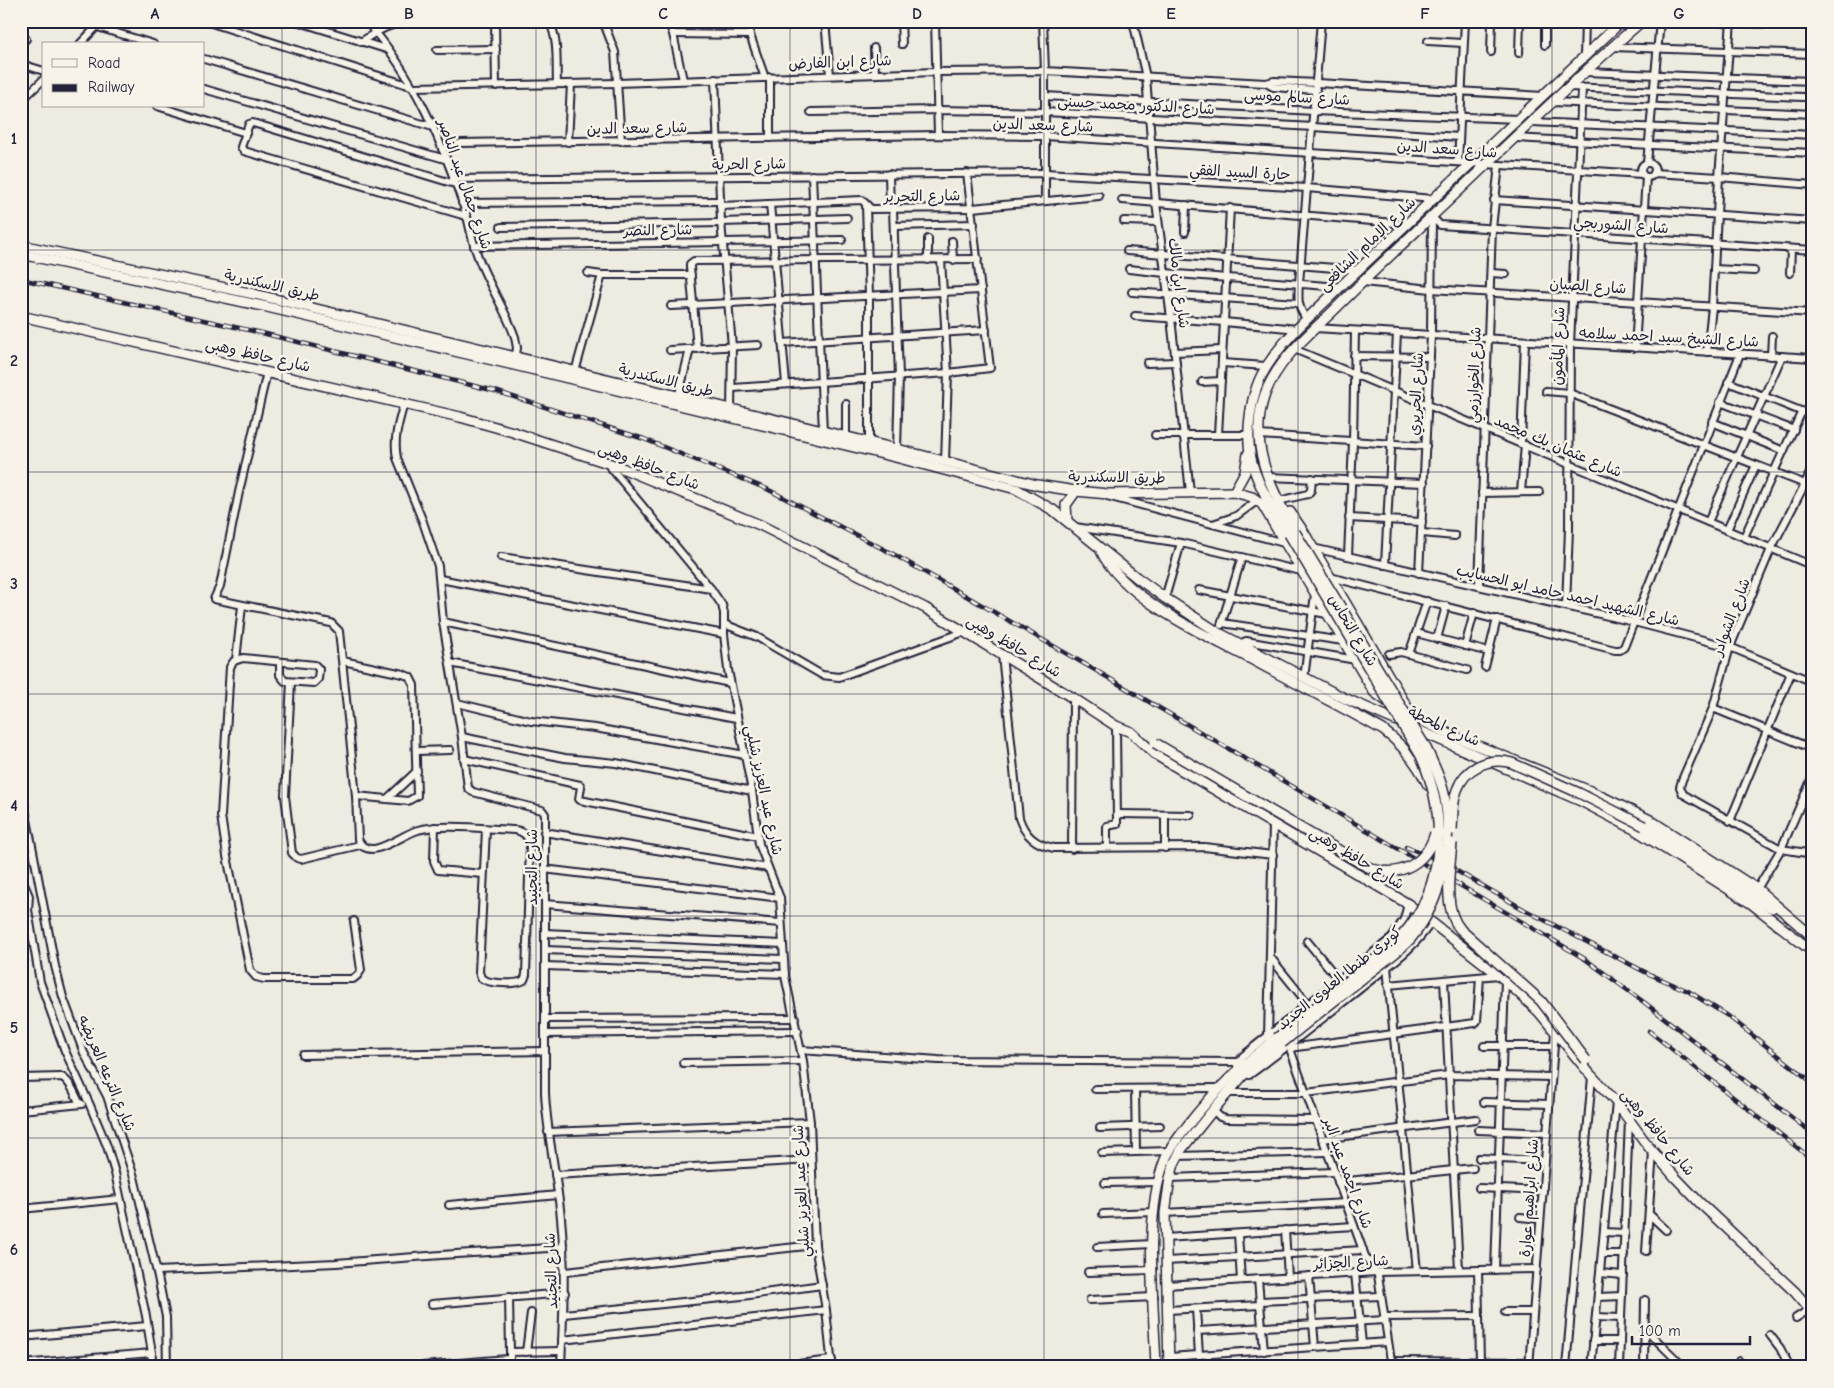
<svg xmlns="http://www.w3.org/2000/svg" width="1834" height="1388" viewBox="0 0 1834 1388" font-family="'Comic Neue','Playpen Sans Arabic',sans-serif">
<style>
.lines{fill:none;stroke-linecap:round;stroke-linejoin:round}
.minor-casing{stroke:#22223b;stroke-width:10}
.secondary-casing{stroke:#22223b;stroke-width:12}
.minor{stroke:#f7f3e8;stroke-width:6}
.secondary{stroke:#f7f3e8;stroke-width:9}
.rail-casing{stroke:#22223b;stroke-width:4.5}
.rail{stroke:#f7f3e8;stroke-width:2.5;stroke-dasharray:8;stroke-linecap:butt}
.secondary-bridge-casing{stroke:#22223b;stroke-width:12;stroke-linecap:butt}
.secondary-bridge{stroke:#f7f3e8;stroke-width:9}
.grid{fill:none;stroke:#22223b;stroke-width:1;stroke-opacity:0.55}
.labels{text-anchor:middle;stroke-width:5;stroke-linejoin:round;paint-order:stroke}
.street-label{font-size:15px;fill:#22223b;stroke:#f7f3e8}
.neatline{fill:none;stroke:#22223b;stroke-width:2}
.grid-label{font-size:16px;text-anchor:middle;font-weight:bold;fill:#22223b}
</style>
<rect width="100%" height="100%" fill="#eeebe1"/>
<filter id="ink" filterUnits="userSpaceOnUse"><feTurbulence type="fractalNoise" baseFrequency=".02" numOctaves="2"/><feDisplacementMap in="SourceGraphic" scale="10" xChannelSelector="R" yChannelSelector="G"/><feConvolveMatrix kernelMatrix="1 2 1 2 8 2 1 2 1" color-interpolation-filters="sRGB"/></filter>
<g filter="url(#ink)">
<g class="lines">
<g class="minor-casing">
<g id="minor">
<path d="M78,21L153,44"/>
<path d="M205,21L414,87L617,83L936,72L1045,71L1266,83L1274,81L1317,83L1543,96"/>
<path d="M296,21L389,50"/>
<path d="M366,21C415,76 443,144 466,213C470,227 472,241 477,254C487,283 505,308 515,337L517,348L515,361"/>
<path d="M495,21L496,86"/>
<path d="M549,21C559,39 556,64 557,84"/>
<path d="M603,21L615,52L621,141"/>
<path d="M668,21L673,34L683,80"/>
<path d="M749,21L750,35L765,78"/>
<path d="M825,21L830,75"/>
<path d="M901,21L902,44"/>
<path d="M935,21L938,135"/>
<path d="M1043,21L1045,71V201"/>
<path d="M1133,21L1146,77L1156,203L1171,318L1190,492"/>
<path d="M1683,21L1813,25"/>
<path d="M673,34L750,35"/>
<path d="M21,38L26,39"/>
<path d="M1428,41L1463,43"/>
<path d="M361,42C391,21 400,22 436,21"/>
<path d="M80,44L102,21"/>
<path d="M1545,45V21"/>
<path d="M1612,47L1813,54"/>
<path d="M874,48L875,74"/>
<path d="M437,50L496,49"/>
<path d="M1491,52L1492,21"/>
<path d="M1519,53L1520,21"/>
<path d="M1584,57L1585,21"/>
<path d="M204,59L433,127"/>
<path d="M21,64L44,71"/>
<path d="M1585,72L1813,81"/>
<path d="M770,77V138"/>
<path d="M715,79L721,222L732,346L731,410"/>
<path d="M1266,83L1273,87L1316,90"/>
<path d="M1569,87L1803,97"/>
<path d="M204,89L445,159"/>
<path d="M1045,96L1314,111L1518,119"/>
<path d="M21,101L44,79"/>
<path d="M1552,102L1813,114"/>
<path d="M157,106L246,133"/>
<path d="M811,112L937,110L1045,112L1313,127L1459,137"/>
<path d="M1532,122L1813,135"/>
<path d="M1515,138L1813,153"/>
<path d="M568,142L571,84"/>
<path d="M442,149L461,143L938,135L1045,136L1642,174"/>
<path d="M1458,162L1465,21"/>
<path d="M1647,163L1660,21"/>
<circle cx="1648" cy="170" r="7"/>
<path d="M1654,173L1719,177L1813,185"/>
<path d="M889,174L890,209"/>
<path d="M812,175L823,432"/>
<path d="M453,179L1045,173L1307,188L1433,199"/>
<path d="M455,184L253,123L249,124L241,147L244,151L466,216"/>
<path d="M1122,200L1407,224"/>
<path d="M1494,200L1813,221"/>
<path d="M462,203L720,201"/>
<path d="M770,204L786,384"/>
<path d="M720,206L862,200L871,209L972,208L1099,196"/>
<path d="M866,206L869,296V443"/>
<path d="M893,209L899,376L897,449"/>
<path d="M1432,217L1440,225L1813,250"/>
<path d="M1124,221L1158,222"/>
<path d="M721,222L847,218"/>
<path d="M894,226L974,224"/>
<path d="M501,227L721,223"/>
<path d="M1185,232L1186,205"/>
<path d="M928,239V260"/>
<path d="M952,241L953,260"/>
<path d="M474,246L842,240"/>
<path d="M1127,251L1359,270"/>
<path d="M941,260L948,373L945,462"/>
<path d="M1129,269L1165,273L1340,287"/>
<path d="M1714,269L1754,271"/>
<path d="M588,273L602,275H691"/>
<path d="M1491,273L1506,274"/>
<path d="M1790,273L1791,249"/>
<path d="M1363,282L1431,289L1813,313"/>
<path d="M1132,292L1298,303"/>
<path d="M671,306L981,290"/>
<path d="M1135,316L1224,322L1298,329"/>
<path d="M1307,320C1297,306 1298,300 1299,283L1321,21"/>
<path d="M1315,328L1813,358"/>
<path d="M782,343L986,330"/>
<path d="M1635,348L1646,177"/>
<path d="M697,349L690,267V264L694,261L978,259"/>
<path d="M1294,349L1813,566"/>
<path d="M670,350L758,345"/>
<path d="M1175,352L1222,350"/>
<path d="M1707,352L1712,307L1719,177L1731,21"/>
<path d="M1354,356L1430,357"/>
<path d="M1771,356L1772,336"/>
<path d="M1147,363L1176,362"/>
<path d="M1222,363L1266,366"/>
<path d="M267,372L239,492L220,586L214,599L331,623L339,631L356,796L358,839C368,864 400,835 418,830C441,823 489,829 515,830C523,831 528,836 530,844L526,975L524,980C517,985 488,984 481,978L479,972L486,829"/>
<path d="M575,372L602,275"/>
<path d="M1202,382L1221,381"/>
<path d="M1728,382L1813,416"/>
<path d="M733,388L948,373L990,368L967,173"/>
<path d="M1546,391L1569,393L1813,487"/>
<path d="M678,398L690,349"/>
<path d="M1720,402L1794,430"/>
<path d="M404,403C399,422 393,438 397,458L423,522L438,566L443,622L462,737L468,788L473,792L542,810L545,814V1093C547,1135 557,1176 561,1218C566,1270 563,1315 561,1367"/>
<path d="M846,404V438"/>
<path d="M1712,422L1784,451"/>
<path d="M1155,435H1248"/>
<path d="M1218,435L1230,208"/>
<path d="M1259,435L1426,446"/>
<path d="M1521,444L1525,341"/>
<path d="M607,463L711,589L722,605L724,613V634L728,670L752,791L759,844L780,898L785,976L803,1061L810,1122L815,1245L826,1310L832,1367"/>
<path d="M1813,466L1805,484L1771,549L1730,647L1713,708L1682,780L1680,787L1683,794L1781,849L1813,854"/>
<path d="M1267,477L1424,483"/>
<path d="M1521,492L1525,445"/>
<path d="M1482,493L1539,492"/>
<path d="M1107,496L1284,543"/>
<path d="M1278,501L1308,494L1311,490L1312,478"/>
<path d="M1349,518L1422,522"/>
<path d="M1708,522L1782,356"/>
<path d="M1213,524L1236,516L1258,500"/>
<path d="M1075,527L1181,543L1301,571"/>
<path d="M1727,530L1756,465"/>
<path d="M1422,533L1455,536"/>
<path d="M1744,537L1802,411"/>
<path d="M1313,548L1634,622L1730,647L1813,682"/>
<path d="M1348,556L1353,442L1355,331"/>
<path d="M501,557L711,589"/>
<path d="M1385,565L1397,333"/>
<path d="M1419,573L1431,335L1432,218"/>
<path d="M1330,577L1615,650H1620L1624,647L1740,354"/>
<path d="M440,579L724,634"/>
<path d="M1479,586L1492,228L1499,165"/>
<path d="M1199,590L1327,614"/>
<path d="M1165,598L1181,543"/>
<path d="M1566,606L1569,529L1570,344L1582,88"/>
<path d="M443,622L730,683"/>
<path d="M1222,623L1343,641"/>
<path d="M724,624L757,637L822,675L839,677L964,632"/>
<path d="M1221,625L1242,557"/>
<path d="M1416,633L1489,652"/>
<path d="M1437,639L1446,606"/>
<path d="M1240,644L1246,641L1356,660"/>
<path d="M1465,646L1474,613"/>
<path d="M1389,654L1401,652L1467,670"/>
<path d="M1409,654L1427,601"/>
<path d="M1002,655L1019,818C1025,836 1036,845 1054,848L1204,847L1273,855"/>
<path d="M236,660L242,606"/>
<path d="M343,661L403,674L410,677L414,685L417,796L408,801L356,796"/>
<path d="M280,662V675L285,681L314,683L318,679L319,669L315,665L243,658L234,661L230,667L221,816L227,856L250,970L256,977L264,979H353L358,975L361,970L354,921"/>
<path d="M450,663L736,718"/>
<path d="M1485,667L1497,619"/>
<path d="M1304,678L1315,594"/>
<path d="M291,682L285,796L292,853L297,858L301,859L360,845"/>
<path d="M457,703L531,721L595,728L745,755"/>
<path d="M1713,708L1813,749"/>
<path d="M462,737L565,758L616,763L752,791"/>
<path d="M417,751L450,750"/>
<path d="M464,759L580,785L581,787L579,799L580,800L758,836"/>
<path d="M21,788L55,966L63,997L84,1053L107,1096L134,1177L158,1277L166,1317L167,1367"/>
<path d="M387,799L417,771"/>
<path d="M1117,814L1191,815"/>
<path d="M1730,821L1791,673"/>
<path d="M435,827L434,861L438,870L483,874"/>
<path d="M544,832L768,868"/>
<path d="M1107,847V826L1117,824L1116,726"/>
<path d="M1165,848V815"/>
<path d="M1072,849L1073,698"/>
<path d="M544,869L780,898"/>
<path d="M21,877L29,896L28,910L40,982L65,1051L89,1103L107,1146L115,1173L146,1316L152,1353L151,1367"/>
<path d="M1757,889L1781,849L1813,776"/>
<path d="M545,904L781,923"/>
<path d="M545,933L782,944"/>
<path d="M1307,941L1339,980"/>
<path d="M545,950L783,959"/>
<path d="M1270,957L1308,1004"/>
<path d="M545,966L785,974"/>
<path d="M1387,967L1417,1271"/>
<path d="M1444,980L1459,1270"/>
<path d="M1388,985L1499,975"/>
<path d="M545,1019L795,1018"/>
<path d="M545,1034L798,1031"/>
<path d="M1268,1037L1273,824"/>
<path d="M1289,1046L1365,1256L1378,1275L1392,1367"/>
<path d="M1484,1046H1554"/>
<path d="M1289,1048L1475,1023L1477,1021L1480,977"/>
<path d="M801,1050L938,1060L1239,1062"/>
<path d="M303,1055L545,1051"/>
<path d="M683,1063L803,1061"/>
<path d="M1237,1065L1243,1056L1255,1046L1392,938L1404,919L1408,904"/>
<path d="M1249,1075C1288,1047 1324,1017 1361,988C1385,968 1415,949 1431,922"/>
<path d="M21,1078L62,1077C71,1082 75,1095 80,1104"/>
<path d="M1095,1089L1218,1088"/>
<path d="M1135,1089L1136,1152"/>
<path d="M1227,1093H1306L1449,1075L1551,1077"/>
<path d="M1484,1102L1549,1104"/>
<path d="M21,1110L82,1104"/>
<path d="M1213,1110L1220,1117L1226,1119L1316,1120"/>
<path d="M1100,1128L1160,1126"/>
<path d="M1478,1130L1547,1133"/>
<path d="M548,1132L810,1122"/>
<path d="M1322,1139L1476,1119"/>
<path d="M1102,1153L1169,1151"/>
<path d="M1178,1156L1327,1152"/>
<path d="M1479,1158L1545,1161"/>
<path d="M555,1175L811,1160"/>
<path d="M1170,1178L1335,1172"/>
<path d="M1338,1182L1473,1168"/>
<path d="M1105,1183L1158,1182"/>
<path d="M1479,1188L1543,1191"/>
<path d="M449,1205L558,1195"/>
<path d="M21,1209L120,1199"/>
<path d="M1165,1213L1346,1203"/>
<path d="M1103,1214L1154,1212"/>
<path d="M1649,1214L1666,1230"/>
<path d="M1520,1217L1540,1219"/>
<path d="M1285,1230L1288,1277"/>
<path d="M1604,1232L1625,1233"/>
<path d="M1238,1234L1241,1280"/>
<path d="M1165,1238L1354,1226"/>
<path d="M1097,1247L1152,1244"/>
<path d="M1646,1251L1653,1152"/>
<path d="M1602,1254H1624"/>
<path d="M1166,1261L1363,1250"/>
<path d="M1478,1270L1480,1362"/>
<path d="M1495,1270L1505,980"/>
<path d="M157,1271L336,1263L441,1255L564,1247"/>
<path d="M565,1272L815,1245"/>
<path d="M1088,1272L1153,1270"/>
<path d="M1355,1273L1362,1344"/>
<path d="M1600,1273L1623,1275"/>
<path d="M1309,1276L1315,1347"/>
<path d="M1258,1279L1264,1351"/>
<path d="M1166,1285L1377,1272L1537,1269"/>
<path d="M509,1297L510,1352"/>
<path d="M1598,1297L1622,1296"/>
<path d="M1090,1300L1154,1297"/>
<path d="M1260,1301L1381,1296"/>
<path d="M432,1304L565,1293"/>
<path d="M1806,1304L1813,1299"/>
<path d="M1196,1309L1199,1355"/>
<path d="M1167,1310L1260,1305"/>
<path d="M1505,1312H1533"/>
<path d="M564,1314L742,1296L822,1285"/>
<path d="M1385,1317L1479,1316"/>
<path d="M1596,1317L1621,1318"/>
<path d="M1796,1318L1810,1309"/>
<path d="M1644,1328L1684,1367"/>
<path d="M1197,1331L1385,1320"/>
<path d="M1770,1335L1780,1348L1790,1367"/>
<path d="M21,1337L147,1326"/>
<path d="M562,1340L826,1310"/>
<path d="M1593,1341H1620"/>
<path d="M526,1352L531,1313"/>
<path d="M1169,1357L1388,1342"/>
<path d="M1392,1361L1529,1362"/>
<path d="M1739,1361L1742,1367"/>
<path d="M21,1364L152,1353"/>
<path d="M410,1367L508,1359L510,1358V1352L561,1351"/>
<path d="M772,1367L832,1360"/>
<path d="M1529,1367L1555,1032"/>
<path d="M1566,1367L1592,1077"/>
<path d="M1591,1367L1616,1102"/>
<path d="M1619,1367L1629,1120"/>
<path d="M1644,1367L1645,1300"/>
</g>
</g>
<g class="secondary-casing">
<g id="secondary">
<path d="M21,245L254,294L897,449L1037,485L1076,491L1108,494L1234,492L1252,497L1262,504L1374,692L1391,704"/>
<path d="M21,254L267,307L514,365L895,457L1016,489L1053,510L1136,577L1165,598L1219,633L1344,698L1581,801L1634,829L1752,904L1813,952"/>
<path d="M21,316L460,417L513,432L617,466L760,525L925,608L1073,698L1116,726L1131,732L1156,755L1408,904L1505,980L1539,1012L1590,1074L1616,1102L1648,1146L1676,1178L1700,1203L1795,1292L1813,1313"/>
<path d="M1234,492L1245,472L1248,454"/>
<path d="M1290,512L1303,531L1413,717"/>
<path d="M1067,521L1066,505L1076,491"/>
<path d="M1295,532C1271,489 1247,444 1265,394C1278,360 1306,337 1331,313C1358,286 1385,260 1413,234C1489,163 1563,89 1642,21"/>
<path d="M1289,534C1276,513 1260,490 1253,466C1244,437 1250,391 1267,366C1286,336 1315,312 1340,287L1622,21"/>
<path d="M1101,551C1124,599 1205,635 1251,659C1295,683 1339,705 1383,730C1403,745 1417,762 1428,785"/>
<path d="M1404,712L1451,735L1590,791L1650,820L1757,889L1813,937"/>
<path d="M1644,826L1772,908"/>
<path d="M1156,1367C1154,1306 1143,1215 1165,1160C1170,1147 1180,1136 1188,1125C1216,1089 1241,1066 1277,1038"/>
<path d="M1169,1367L1165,1213L1170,1178L1174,1164L1181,1150L1213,1110L1246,1072L1282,1043"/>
</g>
</g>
<use href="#minor" class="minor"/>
<use href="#secondary" class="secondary"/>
<g class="rail-casing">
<g id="rail">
<path d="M21,279L262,333L495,391L644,439L767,489L893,554L1095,670L1585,959L1645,1003L1813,1134"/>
<path d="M1406,847L1434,858L1525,910L1647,973L1688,991L1728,1016L1813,1083"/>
<path d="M1649,1031L1813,1160"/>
</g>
</g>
<use href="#rail" class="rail"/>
<g class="secondary-bridge-casing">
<g id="secondary-bridge">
<path d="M1155,743L1364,865C1394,881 1426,866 1435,833"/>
<path d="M1452,830C1453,817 1452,802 1457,790C1465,768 1489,756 1512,763L1579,793L1644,826"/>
<path d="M1452,843C1450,869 1442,909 1461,930L1541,1001L1586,1060"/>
<path d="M1277,1038L1392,946C1446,896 1449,820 1421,756L1289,534"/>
<path d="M1282,1043C1310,1020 1339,997 1368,974C1383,962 1400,951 1412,937C1442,901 1453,844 1445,799C1442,781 1433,763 1425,746L1295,532"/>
</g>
</g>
<use href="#secondary-bridge" class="secondary-bridge"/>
</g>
</g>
<path class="grid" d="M282,21V1367M536,21V1367M790,21V1367M1044,21V1367M1298,21V1367M1552,21V1367M21,250H1813M21,472H1813M21,694H1813M21,916H1813M21,1138H1813"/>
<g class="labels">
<g class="street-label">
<text transform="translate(840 62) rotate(-2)" y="5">شارع ابن الفارض</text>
<text transform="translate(1297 97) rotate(3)" y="5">شارع سالم موسى</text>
<text transform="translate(1136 105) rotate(3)" y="5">شارع الدكتور محمد حسنى</text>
<text transform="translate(1043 125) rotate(2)" y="5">شارع سعد الدين</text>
<text transform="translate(637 128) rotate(-1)" y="5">شارع سعد الدين</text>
<text transform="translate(1447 149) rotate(4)" y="5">شارع سعد الدين</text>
<text transform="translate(749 164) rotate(-1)" y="5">شارع الحرية</text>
<text transform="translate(1240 172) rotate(3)" y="5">حارة السيد الفقي</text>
<text transform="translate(465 184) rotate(71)" y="5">شارع جمال عبد الناصر</text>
<text transform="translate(922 196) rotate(-1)" y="5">شارع التحرير</text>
<text transform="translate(1621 225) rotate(4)" y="5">شارع الشوربجي</text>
<text transform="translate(658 230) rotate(-1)" y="5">شارع النصر</text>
<text transform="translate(1367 244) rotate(-44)" y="5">شارع الإمام الشافعى</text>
<text transform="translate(1179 283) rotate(83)" y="5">شارع ابن مالك</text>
<text transform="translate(272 285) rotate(13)" y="5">طريق الاسكندرية</text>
<text transform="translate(1588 286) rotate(4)" y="5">شارع الصبان</text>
<text transform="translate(1669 337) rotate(3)" y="5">شارع الشيخ سيد احمد سلامه</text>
<text transform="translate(1558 346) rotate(-88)" y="5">شارع المأمون</text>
<text transform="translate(258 355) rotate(13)" y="5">شارع حافظ وهبى</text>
<text transform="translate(1474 375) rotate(-88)" y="5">شارع الخوارزمي</text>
<text transform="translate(666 380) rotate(14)" y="5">طريق الاسكندرية</text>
<text transform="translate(1416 394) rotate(-87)" y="5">شارع الحريري</text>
<text transform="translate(1558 446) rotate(23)" y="5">شارع عثمان بك محمد</text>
<text transform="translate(649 466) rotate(21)" y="5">شارع حافظ وهبى</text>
<text transform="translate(1117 477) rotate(1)" y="5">طريق الاسكندرية</text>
<text transform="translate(1568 595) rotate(13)" y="5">شارع الشهيد احمد حامد ابو الحسايب</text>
<text transform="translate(1731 617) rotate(-69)" y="5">شارع الشوادر</text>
<text transform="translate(1353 630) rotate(59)" y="5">شارع النحاس</text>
<text transform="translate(1014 646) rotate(31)" y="5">شارع حافظ وهبى</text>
<text transform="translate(1444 726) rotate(24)" y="5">شارع المحطة</text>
<text transform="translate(764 790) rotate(78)" y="5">شارع عبد العزيز شلبي</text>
<text transform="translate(1357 858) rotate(31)" y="5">شارع حافظ وهبى</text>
<text transform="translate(532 867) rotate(-90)" y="5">شارع التجنيد</text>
<text transform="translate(1339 978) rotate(-39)" y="5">كوبرى طنطا العلوى الجديد</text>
<text transform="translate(107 1073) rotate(67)" y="5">شارع الترعه العريضه</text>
<text transform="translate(1658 1132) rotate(51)" y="5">شارع حافظ وهبى</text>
<text transform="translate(1348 1173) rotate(70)" y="5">شارع احمد عبد البر</text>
<text transform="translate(801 1191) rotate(-93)" y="5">شارع عبد العزيز شلبي</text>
<text transform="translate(1529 1198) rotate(-86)" y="5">شارع ابراهيم عوارة</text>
<text transform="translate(1351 1262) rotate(-3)" y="5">شارع الجزائر</text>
<text transform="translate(551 1271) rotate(-92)" y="5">شارع التجنيد</text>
</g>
</g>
<rect width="1834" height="1388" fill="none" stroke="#f7f3e8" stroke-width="55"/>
<rect x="42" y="42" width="162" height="65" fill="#f7f3e8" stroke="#a29fa3"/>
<rect x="52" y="59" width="25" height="8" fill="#f7f3e8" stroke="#a29fa3"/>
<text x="88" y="68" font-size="15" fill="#22223b">Road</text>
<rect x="52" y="84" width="25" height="8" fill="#22223b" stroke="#a29fa3"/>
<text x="88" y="92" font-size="15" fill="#22223b">Railway</text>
<path d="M1632 1336v8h118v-8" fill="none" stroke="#22223b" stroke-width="2.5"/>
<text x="1639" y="1336" font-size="15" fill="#22223b" stroke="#f7f3e8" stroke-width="4" paint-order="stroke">100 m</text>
<rect x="28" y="28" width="1778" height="1332" class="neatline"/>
<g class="grid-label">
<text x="155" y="19">A</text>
<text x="409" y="19">B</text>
<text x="663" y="19">C</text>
<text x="917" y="19">D</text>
<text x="1171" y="19">E</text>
<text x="1425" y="19">F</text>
<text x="1679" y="19">G</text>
<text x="14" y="144">1</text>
<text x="14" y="366">2</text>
<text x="14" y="589">3</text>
<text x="14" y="811">4</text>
<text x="14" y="1033">5</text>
<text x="14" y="1255">6</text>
</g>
</svg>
